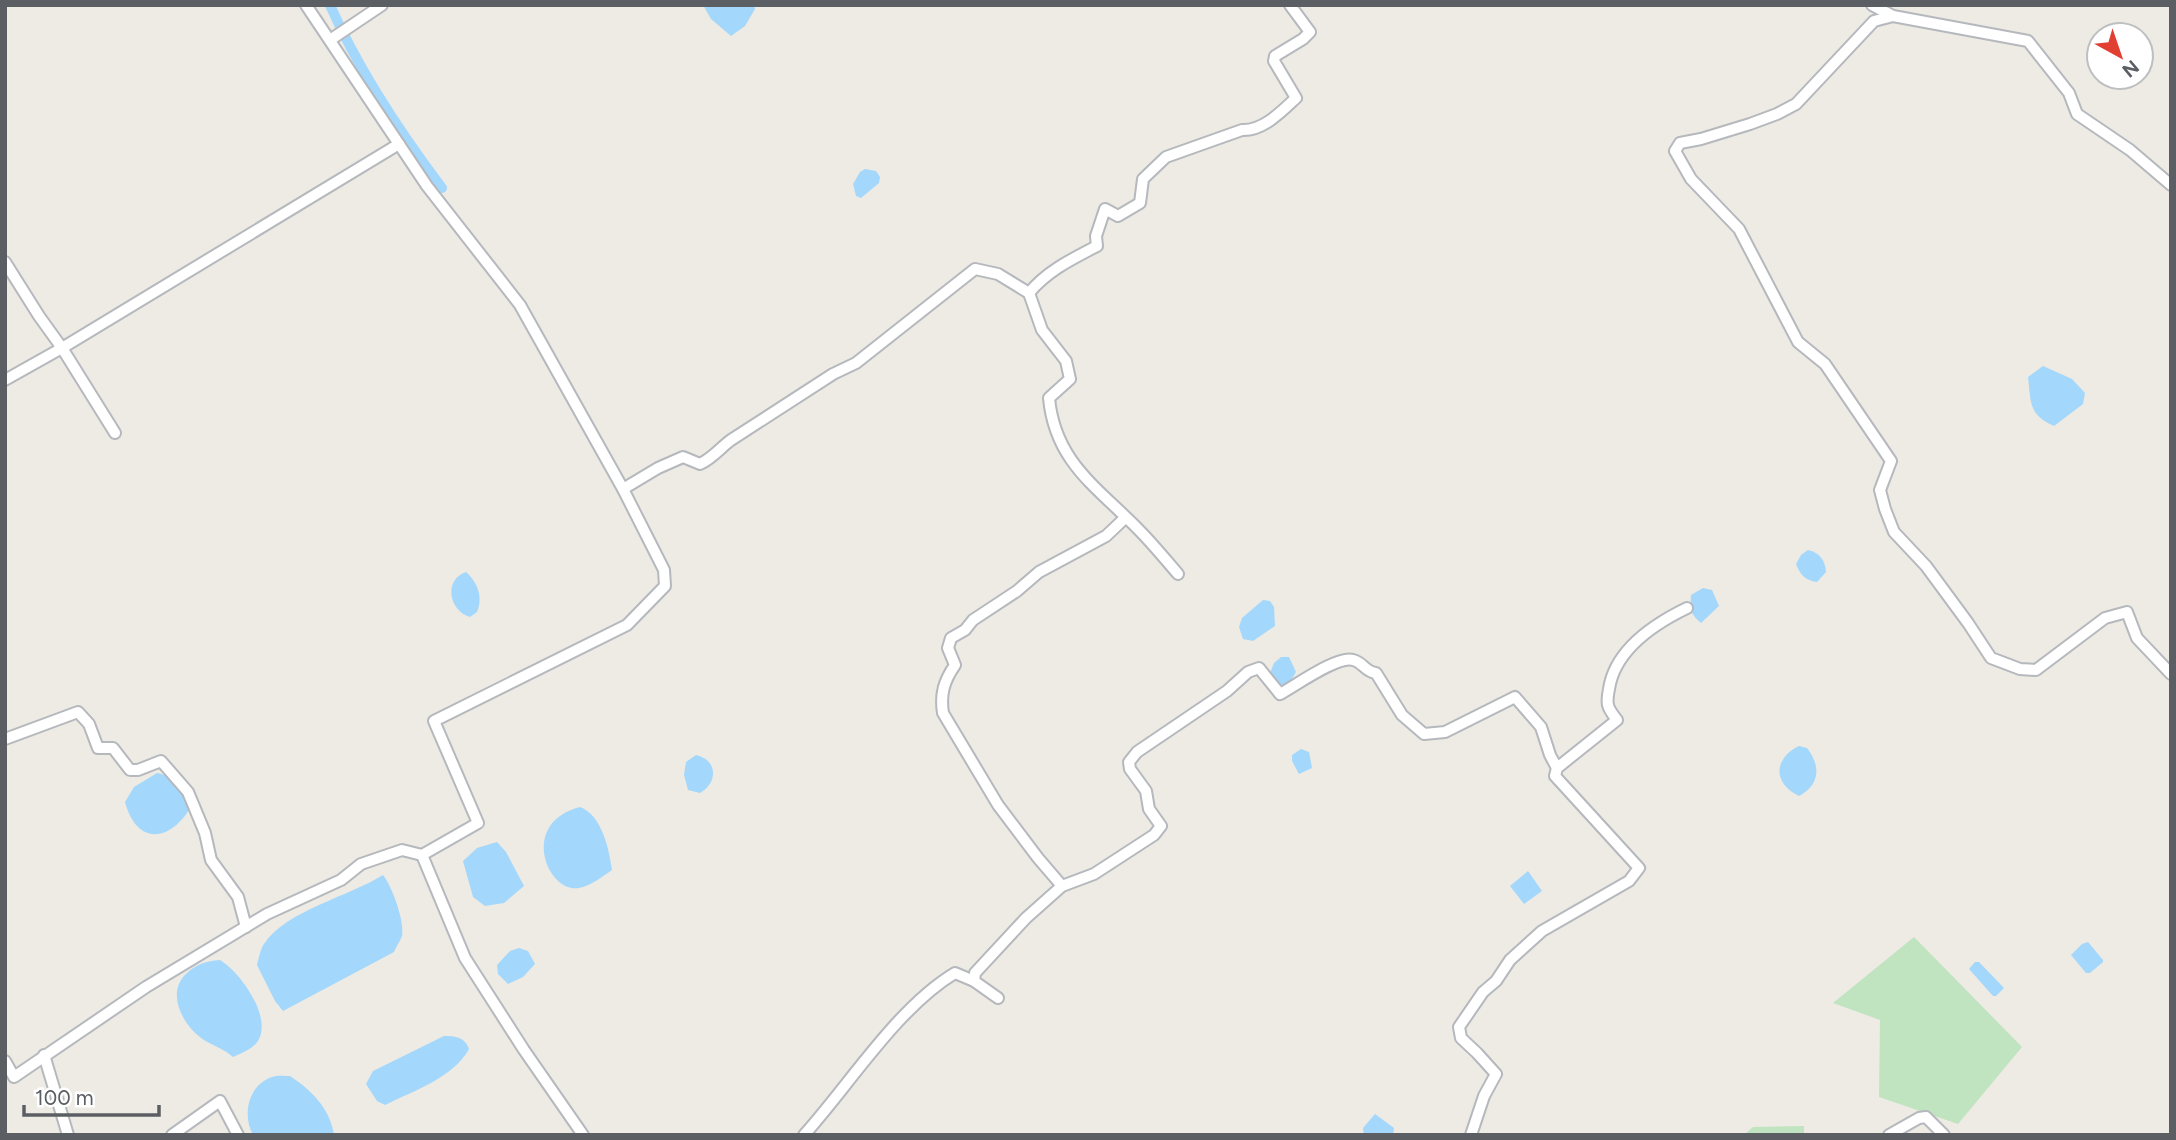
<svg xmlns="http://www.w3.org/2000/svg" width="2176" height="1140" viewBox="0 0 2176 1140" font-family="Figtree,sans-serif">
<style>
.green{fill:#c0e4c0}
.water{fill:#a4d7fc}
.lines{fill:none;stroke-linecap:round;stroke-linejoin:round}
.canal{stroke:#a4d7fc;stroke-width:10}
.minor-casing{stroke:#b5b8bd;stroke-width:14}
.minor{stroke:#fff;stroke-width:10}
</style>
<rect width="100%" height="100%" fill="#edebe3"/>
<g class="green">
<path d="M1914,937L2022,1047L1958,1124L1879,1097L1880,1020L1833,1003Z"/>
<path d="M1804,1126V1135H1744L1753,1127Z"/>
</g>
<g class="water">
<path d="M703,5H754L755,9L745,26L731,36L711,19Z"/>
<path d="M865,169L876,171L880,177L879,183L861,198L856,196L853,184L860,172Z"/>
<path d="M2043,366L2072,379L2085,393L2083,404L2054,426C2028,415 2031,401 2028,377Z"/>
<path d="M1808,550C1820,553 1825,560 1826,572L1817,582C1805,580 1801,576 1796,564L1801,555Z"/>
<path d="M466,572C478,583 483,597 477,612L470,617C449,611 443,580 466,572Z"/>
<path d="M1703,588L1712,590L1719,606L1701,623C1690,614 1690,609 1691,595Z"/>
<path d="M1263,600L1270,601L1274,607L1275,626L1253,641L1243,639L1239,627L1242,618Z"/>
<path d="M1281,657H1289L1296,672L1287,687L1280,686L1270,673L1274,663Z"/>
<path d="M1799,746L1807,748C1821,766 1820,785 1799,796C1772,783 1774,758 1799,746Z"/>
<path d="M1301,749L1309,752L1312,768L1299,774L1292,761V755Z"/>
<path d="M696,755C718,760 718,783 700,793L688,790L684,775L686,762Z"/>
<path d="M157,773C178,777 182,791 189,810C167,844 136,843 125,802L134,787Z"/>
<path d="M580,807C602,815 609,849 612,870C602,877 592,885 579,888C548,894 518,823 580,807Z"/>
<path d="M497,842L506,852L524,886L504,903L485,906L473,897L463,861L477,848Z"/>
<path d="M1528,871L1542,891L1524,904L1510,886Z"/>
<path d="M383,875C392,886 405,922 402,936C400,941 396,947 394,952L283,1011L275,1001L257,965C259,958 260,950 264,944C285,911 350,896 383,875Z"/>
<path d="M2088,942L2103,960V962L2090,973H2086L2071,955L2082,944Z"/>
<path d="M519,948L528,951L535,964L523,977L508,984L498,974L497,965L510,951Z"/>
<path d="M220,960C240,972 271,1015 259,1039C255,1048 242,1053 233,1057C224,1049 214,1046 204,1040C184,1027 165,994 186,974C196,964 206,961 220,960Z"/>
<path d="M1975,962H1979L2004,988L1996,996H1993L1969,969Z"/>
<path d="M444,1036C455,1036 465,1037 469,1049C453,1078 413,1091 385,1105L377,1101L366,1084L373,1071Z"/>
<path d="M290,1076C311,1090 330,1108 334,1135H253C242,1115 248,1085 272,1077C277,1075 285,1076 290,1076Z"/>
<path d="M1375,1114L1394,1128L1393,1135H1364L1363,1128Z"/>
</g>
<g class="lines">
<path class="canal" d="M330,5C359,71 399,131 442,188"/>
<g class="minor-casing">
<g id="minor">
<path d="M306,5L427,186L520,305L623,489L664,570L665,586L627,625L434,721L478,823L422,855L465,958L524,1050L583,1135"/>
<path d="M1872,5L1893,16L2028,41L2069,93L2077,114L2130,150L2171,185"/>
<path d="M1893,16L1874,21L1796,104L1777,114L1750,124L1701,139L1680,143L1675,151L1691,179L1739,229L1798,342L1825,364L1891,461L1880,490L1885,509L1894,532L1926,566L1968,623L1991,658L2020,669L2036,670L2105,618L2127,612L2137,638L2171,674"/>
<path d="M330,40L382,5"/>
<path d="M5,262L39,316L62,348L5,380"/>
<path d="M115,433L62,348L399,144"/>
<path d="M623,489L658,468L683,457L700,464C713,458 720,448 731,440L833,374L856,363L975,269L998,274L1029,293"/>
<path d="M1178,574C1165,559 1152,543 1138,529C1097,487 1055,462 1049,398L1070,379L1066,361L1042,330L1029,293C1047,271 1072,259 1097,246L1096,236L1105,209L1118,216L1140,203L1143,179L1166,157L1242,130C1263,131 1281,112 1296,98L1274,61L1275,56L1303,39L1310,32L1290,5"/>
<path d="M5,739L78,712L89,724L98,748H113L130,770H138L161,761L188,792L205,833L211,860L238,897L246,927"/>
<path d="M1062,886L1038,858L998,805L943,713C940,694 944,681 955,665L948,648L951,638L965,630L973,620L1017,591L1039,572L1106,536L1125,518"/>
<path d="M998,998L974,981L975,973L1026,918L1062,886L1094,874L1154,835L1161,826L1149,809L1146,791L1130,769L1129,762L1137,752L1227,691L1248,672L1259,668L1280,694C1295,686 1338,655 1353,660C1363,662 1365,672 1376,673L1402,715L1424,734L1445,732L1515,697L1541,727L1550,755L1557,768"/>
<path d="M44,1055L68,1135"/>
<path d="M5,1061L14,1077L146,987L267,914L341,880L361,864L402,850L422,855"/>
<path d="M172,1135L220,1101L238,1135"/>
<path d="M804,1135C850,1084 897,1008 955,973L974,981"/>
<path d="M1471,1135L1484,1096L1496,1074L1477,1053L1461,1038L1459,1027L1483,992L1496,981L1510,960L1542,931L1629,881L1639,868L1555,776L1557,768L1617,720C1614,716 1609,710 1608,705C1607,701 1608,694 1609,689C1615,649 1654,624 1687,608"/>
<path d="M1889,1135L1919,1118L1926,1117L1944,1135"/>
</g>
</g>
<use href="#minor" class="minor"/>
</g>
<rect width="2176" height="1140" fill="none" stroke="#5b5f63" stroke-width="14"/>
<g transform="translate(2120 56) rotate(140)"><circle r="33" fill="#ffffff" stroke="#bdbfc1" stroke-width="2"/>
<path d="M0-5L12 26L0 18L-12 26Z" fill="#e23f33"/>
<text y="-10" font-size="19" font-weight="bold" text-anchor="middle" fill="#5b5f63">N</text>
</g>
<path d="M24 1105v10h135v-10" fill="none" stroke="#5b5f63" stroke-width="3.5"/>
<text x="35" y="1105" font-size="21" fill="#5b5f63" stroke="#ffffff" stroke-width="5" paint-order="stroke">100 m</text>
</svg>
